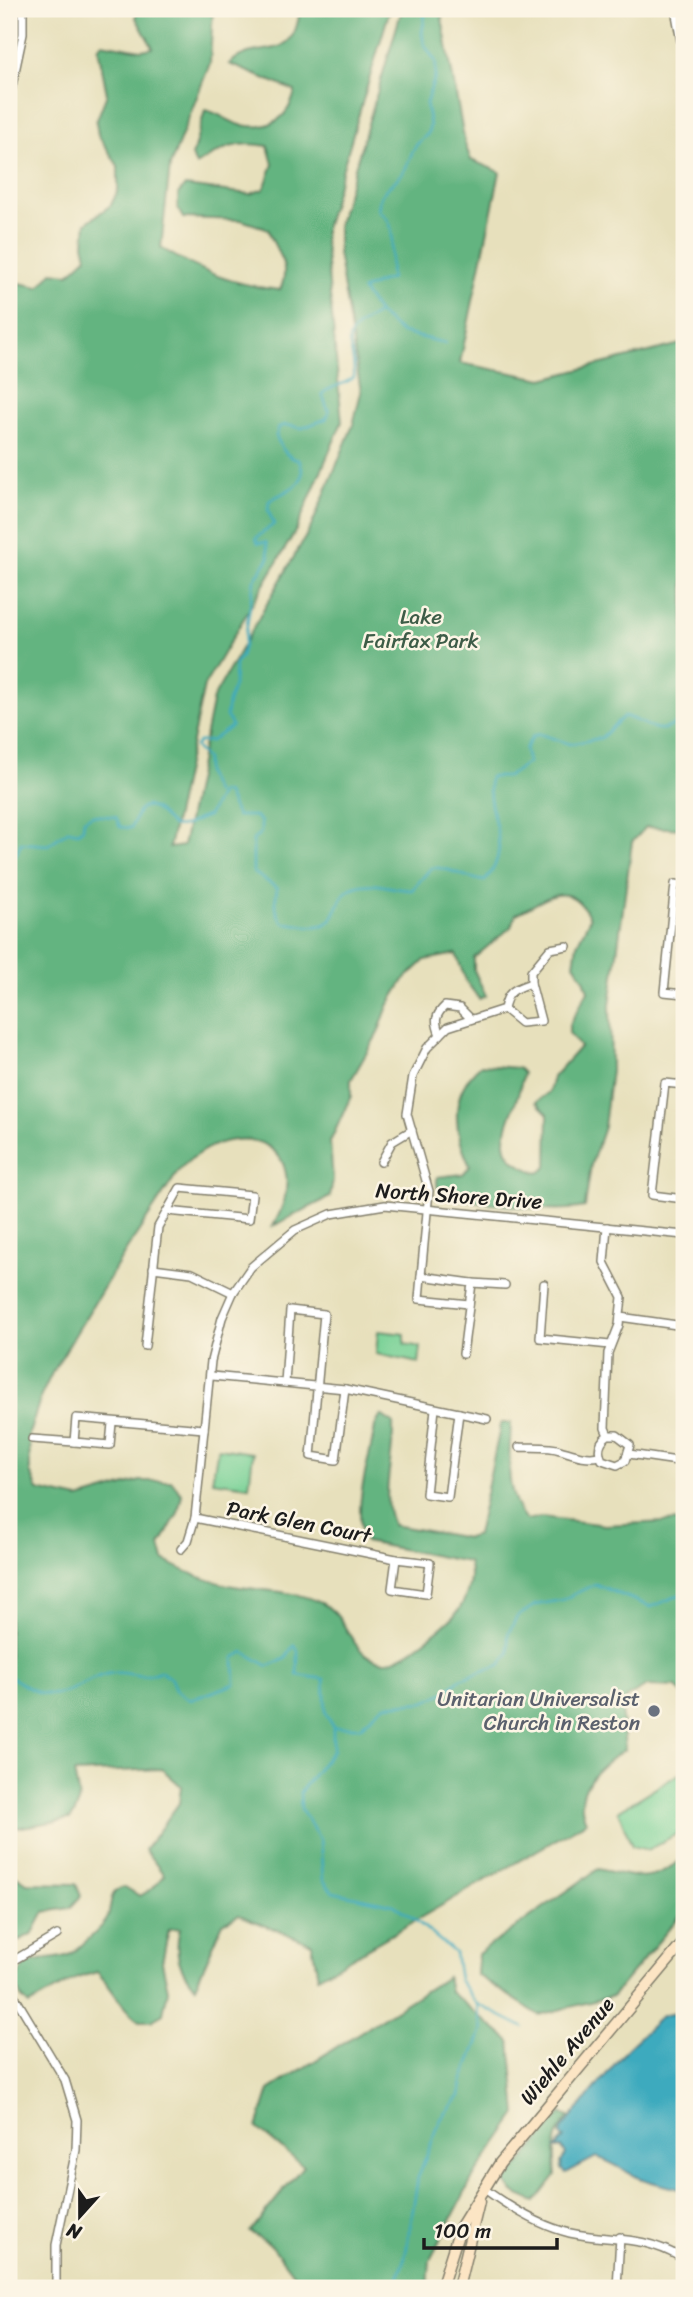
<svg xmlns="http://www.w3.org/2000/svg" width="693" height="2297" viewBox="0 0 693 2297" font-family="Sriracha,sans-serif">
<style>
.green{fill:#7ad297;stroke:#4b775a;stroke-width:2}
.forest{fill:#63b480;stroke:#40684e;stroke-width:2}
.water{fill:#3eaabe;stroke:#2d636d;stroke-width:2}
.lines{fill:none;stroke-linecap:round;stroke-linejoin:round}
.stream{stroke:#3eaabe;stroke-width:2.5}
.minor-casing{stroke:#827e6c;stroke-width:10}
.secondary-casing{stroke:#827e6c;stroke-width:13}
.minor{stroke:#fff;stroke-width:7}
.secondary{stroke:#fce5c4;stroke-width:10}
.worship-dot{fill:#6b7280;stroke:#fcf5e5;stroke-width:2.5}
.labels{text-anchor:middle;stroke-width:5;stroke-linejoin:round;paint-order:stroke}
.park-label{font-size:21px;fill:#3d5c47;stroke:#fcf5e5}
.street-label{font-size:21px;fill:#1c1c1c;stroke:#fcf5e5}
.worship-label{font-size:21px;fill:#5b616d;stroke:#fcf5e5;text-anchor:end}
</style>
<rect width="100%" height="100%" fill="#fcf5e5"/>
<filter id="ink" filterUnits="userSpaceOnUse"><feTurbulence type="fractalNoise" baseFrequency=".0143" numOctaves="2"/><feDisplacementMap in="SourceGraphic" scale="14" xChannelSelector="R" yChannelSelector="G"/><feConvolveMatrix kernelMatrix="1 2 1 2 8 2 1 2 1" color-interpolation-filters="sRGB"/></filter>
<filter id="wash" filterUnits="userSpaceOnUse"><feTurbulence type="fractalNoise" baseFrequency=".00686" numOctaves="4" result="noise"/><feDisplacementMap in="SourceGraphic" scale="28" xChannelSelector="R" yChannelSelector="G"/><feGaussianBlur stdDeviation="1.57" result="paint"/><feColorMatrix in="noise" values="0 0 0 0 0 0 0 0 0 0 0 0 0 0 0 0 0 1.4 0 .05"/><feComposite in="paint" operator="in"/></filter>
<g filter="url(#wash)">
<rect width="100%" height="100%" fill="#e7e0bc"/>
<g class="green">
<path d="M378,1331L405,1334V1344L421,1347L419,1363L376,1354Z"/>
<path d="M218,1448L253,1453L249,1486L212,1481Z"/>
<path d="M684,1771V1830L648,1850L632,1846L618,1811Z"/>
</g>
<g class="forest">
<path d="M136,9H213L210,63L170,166L161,248C201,272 234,285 280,290C292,263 275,253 268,229L241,220L183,218L178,209V194L185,186L250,194L264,189L273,164L268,146C235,140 223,148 196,165L192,156L205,110C218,112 228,122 241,125C271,131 289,118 295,91L229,64C259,36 293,69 300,9H390L324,232L342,422L296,530L204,686L169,848L183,846L213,698L311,527L353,425L361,392L338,253V225L402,9H443L442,18L465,144L471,160L500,172L460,363L543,379L684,343V829L646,827L632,842L610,1005L611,1070L604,1127L591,1165L585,1207C548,1215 482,1201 443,1197L437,1186V1177L463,1174L470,1166C453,1130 448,1093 481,1065L518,1068L523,1073C519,1115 476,1154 539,1173L547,1167L548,1114L536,1102L549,1092L553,1077L580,1047L569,1033V1025L588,991L584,979L574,964L577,944L590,918C568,876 547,900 516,914L511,927L474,958V970L486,996L479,999L466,981L456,954L425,960L404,980L388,1006L378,1033L351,1080V1096L330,1142L333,1180L330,1197L273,1226C319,1145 238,1110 180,1169L127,1249L52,1373L41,1396L29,1434L30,1472L38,1490L79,1499L140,1481H171L182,1494L178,1513L160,1545L164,1560C185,1572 209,1582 234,1586C262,1591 297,1590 323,1604C349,1618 349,1652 377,1660C382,1662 393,1661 398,1658C412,1651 453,1621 460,1608C468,1594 473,1577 468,1562L365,1542C351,1508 370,1461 375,1426L381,1415L393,1423C395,1455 379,1497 393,1525L467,1538L477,1535L501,1423H511C510,1456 503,1493 526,1520L542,1517L605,1525L684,1521V1696L676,1687L647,1686L626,1698L622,1717L625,1749C600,1766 571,1788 586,1822L318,1977L312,1944L239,1915L223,1923L195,1987C178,1969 174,1952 180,1928L169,1929L162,1962L168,1990L163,2014L151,2021H139C119,2006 114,1989 97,1972L77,1978L29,2005L21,1997L15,1982C29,1945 57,1969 77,1949C85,1942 104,1927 108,1917C112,1905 108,1890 125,1887L140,1896L153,1888L164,1875L145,1850L179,1803L181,1786L162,1769L74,1773C77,1789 84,1805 70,1819L9,1829V281L39,287L52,272L69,274L87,257L84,244L86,223L111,205L118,190V166L98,135L96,122L107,94L98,48L102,43L141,50L153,48L136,18Z"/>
<path d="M684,1858V1911L613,1996L539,2015L477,1975L478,1954L598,1869C640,1878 648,1884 684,1858Z"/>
<path d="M9,1871L27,1883L76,1884L81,1896L70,1908L44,1912L33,1933L9,1946Z"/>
<path d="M447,1977L450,1992L510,2041L517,2114L475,2174L430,2260L428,2288H304L272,2246L250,2232L303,2166L257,2128L269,2090Z"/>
<path d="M561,2113L569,2117C552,2136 554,2152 556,2175L535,2202L514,2193L505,2182Z"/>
</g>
<path class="water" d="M684,2011V2190C668,2186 648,2183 631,2174C618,2167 610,2161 596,2157L566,2173L562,2169L561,2162L566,2155L562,2148H556L564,2138L561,2136L562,2129L627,2049L662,2016Z"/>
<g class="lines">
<g class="stream">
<path d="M378,312L362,290L391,278C387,257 402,224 379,212C376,192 389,188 400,176C413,161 408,148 427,135L430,126L426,103L435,77L436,62L424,44L422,33L426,9"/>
<path d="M216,794L206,774V759L195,747L198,742L211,741L232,726L226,716L228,703L234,685L235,663L241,657L244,645L254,580L269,558L266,542L258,543L256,538L274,524L268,510L269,501C286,489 311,487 299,460C286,458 281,447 276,436L279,427L286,425L302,428L326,419L329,412L322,394C331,385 344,386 354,377C356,338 331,341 378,313L402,333L445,343"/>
<path d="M9,859L16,855L21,843L48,845L69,830L78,832L83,828L84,820L92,815L116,817L120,827L131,828L139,810L146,806L155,809L173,826C187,829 194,819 208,816L221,792L227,794L237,816H255L261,822V832L253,840V872L277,888C275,900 274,914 284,923C296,923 311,929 323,925C338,921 336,895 352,888C373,879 392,890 412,890L431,868C449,866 465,879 485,881C516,845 484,816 490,777H507L528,763L525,749L533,736L540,734L570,744L601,738L624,716C651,724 657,740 684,718"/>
<path d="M9,1676C38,1694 50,1703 82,1684C92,1679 102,1674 113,1673C134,1671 136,1681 160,1671L171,1678L175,1690L190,1700L235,1684L234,1658L244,1652L268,1666L285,1659L294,1645L298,1651L297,1675L324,1679L326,1713L333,1727V1750L300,1792L301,1809L320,1840L323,1880L333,1892L394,1905L413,1918L455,1953L459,1980L477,2004L523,2027"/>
<path d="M333,1727H360L385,1705L425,1702L445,1692L460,1679L500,1665L509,1653L508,1634L517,1617L535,1605L562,1600L595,1584L651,1607L684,1593"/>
<path d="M395,2288L406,2253L418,2177L441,2119L460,2096L462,2082L482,2030L477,2004"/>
</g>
</g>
</g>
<g filter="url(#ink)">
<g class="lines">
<g class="minor-casing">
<g id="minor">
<path d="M675,9L684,58"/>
<path d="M9,100L23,34V9"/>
<path d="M684,885L675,884L664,992L684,994"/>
<path d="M504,1009L521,1023L541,1021L531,983"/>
<path d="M440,1035C435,1022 434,1016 445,1006L460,1008L471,1019"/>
<path d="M684,1085L665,1083L652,1195L684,1199"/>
<path d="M381,1162L392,1142L412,1130"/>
<path d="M607,1227L604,1262L622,1297L619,1325L608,1353L605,1428L608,1435C599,1442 597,1450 602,1460L617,1465L625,1461L630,1445L617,1435H608"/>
<path d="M153,1268L192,1273L233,1293"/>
<path d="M421,1276L419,1299L469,1304"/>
<path d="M472,1283L505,1285"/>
<path d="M544,1284L540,1338L610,1345"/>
<path d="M620,1317L684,1326"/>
<path d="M145,1346L158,1227L167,1211L249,1219L252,1195L180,1188L167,1211"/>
<path d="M463,1354L472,1283L421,1276L429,1191L407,1114L413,1076L427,1048L448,1027L504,1009C507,991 514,989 531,983V972L550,949L567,946"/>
<path d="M212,1376L345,1389L487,1419"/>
<path d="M285,1383L290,1310L324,1314L311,1456L336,1460L345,1389"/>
<path d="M435,1409L426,1494L448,1497L459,1413"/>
<path d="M112,1423L110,1445L74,1442L76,1418L204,1429"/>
<path d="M32,1439L74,1442"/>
<path d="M519,1447C532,1448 549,1446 560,1450C574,1454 585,1459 600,1456"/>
<path d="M629,1454L684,1462"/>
<path d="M195,1518L396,1559"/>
<path d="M181,1549L188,1541L195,1518L211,1361L222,1318L233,1293L251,1267L295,1230L331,1214L385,1205L684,1235"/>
<path d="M396,1559L430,1563L426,1594L392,1589Z"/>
<path d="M9,1963L57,1935"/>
<path d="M9,1987L65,2080L77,2120L76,2150L56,2245V2288"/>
<path d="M483,2188C509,2207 539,2226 570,2233C613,2242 639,2234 680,2257"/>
<path d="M617,2288L620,2237"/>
</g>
</g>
<g class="secondary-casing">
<g id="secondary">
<path d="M441,2288L460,2228L500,2163L684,1942"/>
<path d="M458,2288L479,2202"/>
</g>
</g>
<use href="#minor" class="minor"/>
<use href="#secondary" class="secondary"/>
</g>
</g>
<circle class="worship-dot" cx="654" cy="1711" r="7"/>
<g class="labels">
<g class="park-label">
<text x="421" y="624">Lake<tspan x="421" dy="24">Fairfax Park</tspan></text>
</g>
<g class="street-label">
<text transform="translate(459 1196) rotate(4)" y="7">North Shore Drive</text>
<text transform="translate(299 1522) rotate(11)" y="7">Park Glen Court</text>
<text transform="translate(567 2051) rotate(-50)" y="7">Wiehle Avenue</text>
</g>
<g class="worship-label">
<text x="640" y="1706">Unitarian Universalist<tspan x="640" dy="24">Church in Reston</tspan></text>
</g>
</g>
<rect width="693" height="2297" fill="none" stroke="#fcf5e5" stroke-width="35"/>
<g transform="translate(80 2216) rotate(201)" stroke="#fcf5e5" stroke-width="5" paint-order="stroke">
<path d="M0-5L12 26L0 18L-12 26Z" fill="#1c1c1c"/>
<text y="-10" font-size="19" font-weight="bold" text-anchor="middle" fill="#1c1c1c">N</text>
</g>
<path d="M424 2238v10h133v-10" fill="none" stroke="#1c1c1c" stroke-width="3.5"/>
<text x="434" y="2238" font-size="21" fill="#1c1c1c" stroke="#fcf5e5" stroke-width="5" paint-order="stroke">100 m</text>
</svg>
